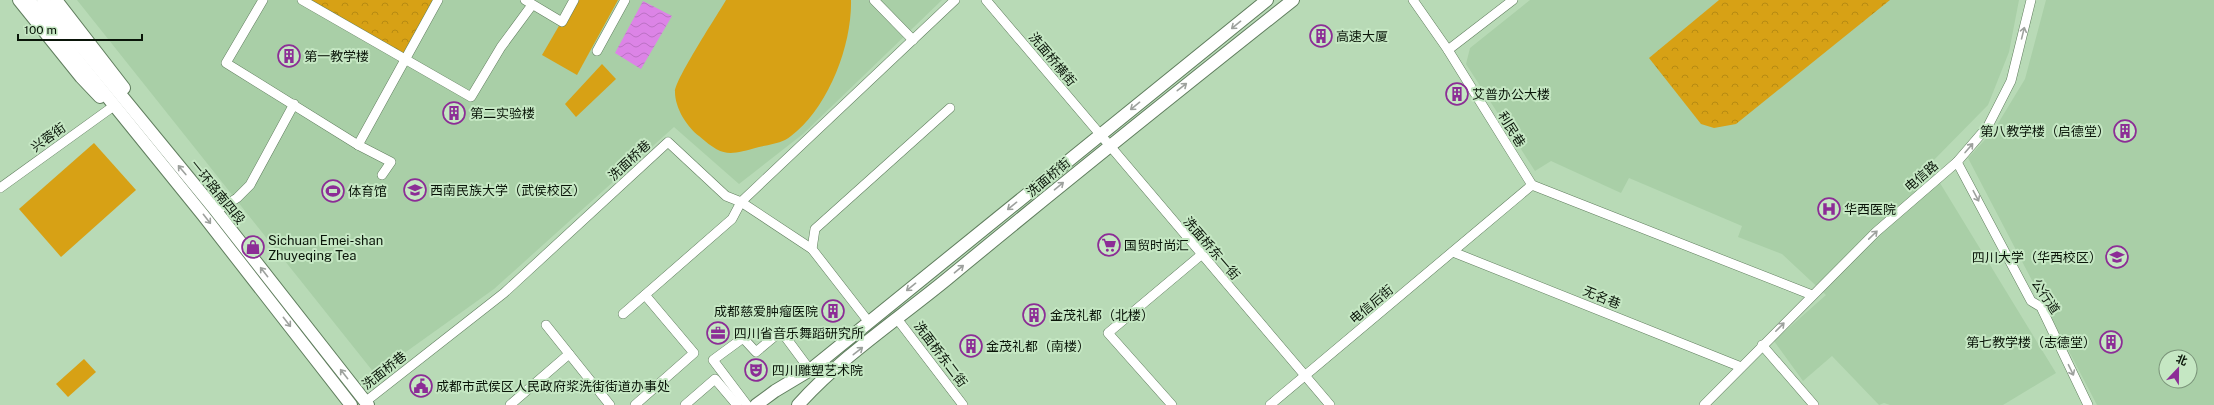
<svg xmlns="http://www.w3.org/2000/svg" width="2214" height="405" viewBox="0 0 2214 405" font-family="'Public Sans','Noto Sans SC',sans-serif">
<style>
.built{fill:#a9cfa7;fill-rule:evenodd}
.forest{fill:url(#forest-crowns)}
.pitch{fill:#d7a115}
.water{fill:url(#water-waves)}
.lines{fill:none;stroke-linecap:round;stroke-linejoin:round}
.minor-casing{stroke:#607e5e;stroke-width:10}
.major-casing{stroke:#607e5e;stroke-width:14}
.minor{stroke:#fff;stroke-width:9}
.major{stroke:#fff;stroke-width:12}
.oneway{stroke:#9da19d}
.labels{text-anchor:middle;stroke-width:4;stroke-linejoin:round;paint-order:stroke}
.poi-label{font-size:13px;fill:#0a1509;stroke:#c5e7c3;text-anchor:start}
.street-label{font-size:13px;fill:#0a1509;stroke:#c5e7c3}
</style>
<defs>
<pattern id="forest-crowns" width="20" height="18" patternUnits="userSpaceOnUse"><rect width="20" height="18" fill="#d7a115"/><path d="M2 6a3 3 0 1 1 6 0M12 15a3 3 0 1 1 6 0" fill="none" stroke="#b78a12"/></pattern>
<pattern id="water-waves" width="16" height="10" patternUnits="userSpaceOnUse"><rect width="16" height="10" fill="#dc84e6"/><path d="M0 5q4-4 8 0t8 0" fill="none" stroke="#bb71c4"/></pattern>
</defs>
<rect width="100%" height="100%" fill="#b8dab6"/>
<g class="built">
<path d="M77,0H942L803,134L739,184L674,127L494,289L375,374Z"/>
<path d="M1530,0H2019L2009,52L1988,105L1929,165L2056,373L2003,405H1890L1884,403L1879,405L1832,356L1803,381L1774,341L1826,295L1782,254L1738,237L1742,226L1629,178L1621,193L1551,161L1535,171L1466,64L1470,48Z"/>
<path d="M2046,0H2214V405H2097L1968,158L1994,130L2025,79ZM2166,357H2190V381H2166Z"/>
</g>
<g class="forest">
<path d="M302,0H438L404,60Z"/>
<path d="M1719,0H1890L1736,124L1714,128L1701,124L1649,58Z"/>
</g>
<g class="pitch">
<path d="M574,0H618L577,75L542,55Z"/>
<path d="M726,0H851C852,44 830,102 797,131C793,134 789,138 785,140C777,144 767,145 759,147C729,155 724,158 699,136C687,127 675,108 675,92C674,81 718,14 726,0Z"/>
<path d="M602,64L616,79L576,117L565,104Z"/>
<path d="M94,143L136,190L61,257L19,209Z"/>
<path d="M84,359L96,372L68,397L56,384Z"/>
</g>
<path class="water" d="M643,1L672,16L641,69L615,53Z"/>
<g class="lines">
<g class="minor-casing">
<g id="minor">
<path d="M263,0L226,63L358,145L391,162L382,175"/>
<path d="M302,0L471,97L501,47L532,5"/>
<path d="M525,0L562,22L574,0"/>
<path d="M874,0L913,40"/>
<path d="M986,0L1330,405"/>
<path d="M1448,50L1513,0"/>
<path d="M597,51L625,0"/>
<path d="M358,145L438,0"/>
<path d="M1957,162L2031,301L2041,307L2088,405"/>
<path d="M1532,185L1812,295"/>
<path d="M0,188L111,108"/>
<path d="M216,211L237,198L250,185L294,104"/>
<path d="M812,249L815,229L950,108"/>
<path d="M1453,252L1741,367"/>
<path d="M623,314L732,219L741,202L955,0"/>
<path d="M898,320L963,405"/>
<path d="M546,325L610,405"/>
<path d="M1762,345L1814,405"/>
<path d="M365,402L504,293L668,142L726,196L741,202L812,249L868,321"/>
<path d="M510,405L569,354"/>
<path d="M635,405L694,353L645,295"/>
<path d="M685,405L715,379L737,405"/>
<path d="M747,405L713,360L743,338L756,352L781,331L810,370"/>
<path d="M1172,405L1108,333L1201,255"/>
<path d="M1270,405L1532,185L1448,50L1413,0"/>
<path d="M1704,405L1876,232L1957,162L1988,126L2011,81L2031,0"/>
</g>
</g>
<g class="major-casing">
<g id="major">
<path d="M19,0L81,77L100,97"/>
<path d="M29,0L203,215L351,405"/>
<path d="M43,0L216,211L368,405"/>
<path d="M56,0L124,88"/>
<path d="M756,405L775,391L810,370L1267,0"/>
<path d="M798,405C841,357 897,320 947,279C1062,184 1177,92 1293,0"/>
</g>
</g>
<use href="#minor" class="minor"/>
<use href="#major" class="major"/>
</g>
<defs><path id="oneway-shaft" d="M-6 0H5M1.5-3L5.5 0L1.5 3" fill="none" stroke-width="1.6" stroke-linecap="round" stroke-linejoin="round"/></defs>
<g class="oneway">
<use href="#oneway-shaft" transform="translate(1236 25) rotate(141)"/>
<use href="#oneway-shaft" transform="translate(2023 33) rotate(-76)"/>
<use href="#oneway-shaft" transform="translate(1182 87) rotate(-38)"/>
<use href="#oneway-shaft" transform="translate(1135 106) rotate(141)"/>
<use href="#oneway-shaft" transform="translate(1969 148) rotate(-49)"/>
<use href="#oneway-shaft" transform="translate(182 170) rotate(-130)"/>
<use href="#oneway-shaft" transform="translate(1059 186) rotate(-40)"/>
<use href="#oneway-shaft" transform="translate(1976 196) rotate(62)"/>
<use href="#oneway-shaft" transform="translate(1012 206) rotate(141)"/>
<use href="#oneway-shaft" transform="translate(207 219) rotate(52)"/>
<use href="#oneway-shaft" transform="translate(1873 235) rotate(-44)"/>
<use href="#oneway-shaft" transform="translate(959 269) rotate(-40)"/>
<use href="#oneway-shaft" transform="translate(264 272) rotate(-128)"/>
<use href="#oneway-shaft" transform="translate(911 287) rotate(141)"/>
<use href="#oneway-shaft" transform="translate(287 322) rotate(52)"/>
<use href="#oneway-shaft" transform="translate(1780 327) rotate(-45)"/>
<use href="#oneway-shaft" transform="translate(858 351) rotate(-38)"/>
<use href="#oneway-shaft" transform="translate(2071 370) rotate(64)"/>
<use href="#oneway-shaft" transform="translate(344 374) rotate(-128)"/>
</g>
<defs>
<g id="building-ring" transform="scale(1.15)"><circle r="9.5" fill="#c5e7c3" stroke="#8c2d96" stroke-width="1.5"/><path d="M-4-6H4V6H1V3H-1V6H-4ZM-2.5-4.3h1.7v1.8h-1.7ZM.8-4.3h1.7v1.8H.8ZM-2.5-1h1.7V.8h-1.7ZM.8-1h1.7V.8H.8Z" fill="#8c2d96"/></g>
<g id="university-ring" transform="scale(1.15)"><circle r="9.5" fill="#c5e7c3" stroke="#8c2d96" stroke-width="1.5"/><path d="M0-5L7-2L0 1L-7-2ZM-4 1L0 2.5L4 1V4Q0 6-4 4Z" fill="#8c2d96"/></g>
<g id="stadium-ring" transform="scale(1.15)"><circle r="9.5" fill="#c5e7c3" stroke="#8c2d96" stroke-width="1.5"/><path d="M0-5a6.5 5 0 1 0 0 10a6.5 5 0 1 0 0-10ZM-3.5-1.8h7v3.6h-7Z" fill="#8c2d96"/></g>
<g id="hospital-ring" transform="scale(1.15)"><circle r="9.5" fill="#c5e7c3" stroke="#8c2d96" stroke-width="1.5"/><path d="M-5-5h3v3.5h4V-5h3V5h-3V1.5h-4V5h-3Z" fill="#8c2d96"/></g>
<g id="supermarket-ring" transform="scale(1.15)"><circle r="9.5" fill="#c5e7c3" stroke="#8c2d96" stroke-width="1.5"/><path d="M-6-5.5h2.5l.6 2H6L4.5 2H-2.5L-4.4-4H-6ZM-1.5 3.2a1.3 1.3 0 1 0 .1 0ZM3 3.2a1.3 1.3 0 1 0 .1 0Z" fill="#8c2d96"/></g>
<g id="shop-ring" transform="scale(1.15)"><circle r="9.5" fill="#c5e7c3" stroke="#8c2d96" stroke-width="1.5"/><path d="M-5-2.5h2.3a2.7 3.5 0 0 1 5.4 0H5L5.5 6h-11ZM-1.5-2.5h3a1.5 2.3 0 0 0-3 0Z" fill="#8c2d96"/></g>
<g id="office-ring" transform="scale(1.15)"><circle r="9.5" fill="#c5e7c3" stroke="#8c2d96" stroke-width="1.5"/><path d="M-6-3h4V-5.5h4V-3h4V5H-6ZM-1-4.5V-3h2v-1.5ZM-6 0V1H6V0Z" fill="#8c2d96"/></g>
<g id="theatre-ring" transform="scale(1.15)"><circle r="9.5" fill="#c5e7c3" stroke="#8c2d96" stroke-width="1.5"/><path d="M-5-5.5Q0-4 5-5.5V0Q5 5 0 6Q-5 5-5 0ZM-3.3-2.5H-1v1.5H-3.3ZM1-2.5H3.3v1.5H1ZM-2.8 1Q0 5.5 2.8 1Z" fill="#8c2d96"/></g>
<g id="civic-ring" transform="scale(1.15)"><circle r="9.5" fill="#c5e7c3" stroke="#8c2d96" stroke-width="1.5"/><path d="M-.6-6.5H3V-4.5H.6V-3L4-1V1h2V6H-6V1h2V-1L-.6-3ZM-1.2 2.5V6h2.4V2.5Z" fill="#8c2d96"/></g>
</defs>
<g fill-rule="evenodd">
<use href="#building-ring" x="1321" y="36"/>
<use href="#building-ring" x="289" y="56"/>
<use href="#building-ring" x="1457" y="94"/>
<use href="#building-ring" x="454" y="113"/>
<use href="#building-ring" x="2125" y="131"/>
<use href="#university-ring" x="415" y="190"/>
<use href="#stadium-ring" x="333" y="191"/>
<use href="#hospital-ring" x="1829" y="209"/>
<use href="#supermarket-ring" x="1109" y="245"/>
<use href="#shop-ring" x="253" y="247"/>
<use href="#university-ring" x="2117" y="257"/>
<use href="#building-ring" x="833" y="311"/>
<use href="#building-ring" x="1034" y="315"/>
<use href="#office-ring" x="718" y="333"/>
<use href="#building-ring" x="2111" y="342"/>
<use href="#building-ring" x="971" y="346"/>
<use href="#theatre-ring" x="756" y="370"/>
<use href="#civic-ring" x="421" y="386"/>
</g>
<g class="labels">
<g class="poi-label">
<text x="1336" y="41">高速大厦</text>
<text x="304" y="61">第一教学楼</text>
<text x="1472" y="99">艾普办公大楼</text>
<text x="470" y="118">第二实验楼</text>
<text x="2110" y="136" text-anchor="end">第八教学楼（启德堂）</text>
<text x="430" y="195">西南民族大学（武侯校区）</text>
<text x="348" y="196">体育馆</text>
<text x="1844" y="214">华西医院</text>
<text x="268" y="245">Sichuan Emei-shan<tspan x="268" dy="15">Zhuyeqing Tea</tspan></text>
<text x="1124" y="250">国贸时尚汇</text>
<text x="2102" y="262" text-anchor="end">四川大学（华西校区）</text>
<text x="818" y="316" text-anchor="end">成都慈爱肿瘤医院</text>
<text x="1050" y="320">金茂礼都（北楼）</text>
<text x="734" y="338">四川省音乐舞蹈研究所</text>
<text x="2096" y="347" text-anchor="end">第七教学楼（志德堂）</text>
<text x="986" y="351">金茂礼都（南楼）</text>
<text x="772" y="375">四川雕塑艺术院</text>
<text x="436" y="391">成都市武侯区人民政府浆洗街街道办事处</text>
</g>
<g class="street-label">
<text transform="translate(1053 59) rotate(50)" y="5">洗面桥横街</text>
<text transform="translate(1512 129) rotate(58)" y="5">利民巷</text>
<text transform="translate(48 137) rotate(-36)" y="5">兴蓉街</text>
<text transform="translate(629 160) rotate(-43)" y="5">洗面桥巷</text>
<text transform="translate(1921 176) rotate(-41)" y="5">电信路</text>
<text transform="translate(1048 177) rotate(-40)" y="5">洗面桥街</text>
<text transform="translate(218 192) rotate(51)" y="5">一环路南四段</text>
<text transform="translate(1212 248) rotate(49)" y="5">洗面桥东一街</text>
<text transform="translate(2046 296) rotate(56)" y="5">公行道</text>
<text transform="translate(1602 297) rotate(22)" y="5">无名巷</text>
<text transform="translate(1371 304) rotate(-40)" y="5">电信后街</text>
<text transform="translate(941 354) rotate(53)" y="5">洗面桥东二街</text>
<text transform="translate(384 370) rotate(-38)" y="5">洗面桥巷</text>
</g>
</g>
<g transform="translate(2178 369) rotate(22)"><circle r="19" fill="#c5e7c3" stroke="#7a9379"/>
<path d="M0-3L7 15L0 10L-7 15Z" fill="#8c2d96"/>
<text y="-6" font-size="11" font-weight="bold" text-anchor="middle" fill="#0a1509">北</text>
</g>
<path d="M18 34v6h124v-6" fill="none" stroke="#0a1509" stroke-width="2"/>
<text x="24" y="34" font-size="12" fill="#0a1509" stroke="#c5e7c3" stroke-width="3" paint-order="stroke">100 m</text>
</svg>
